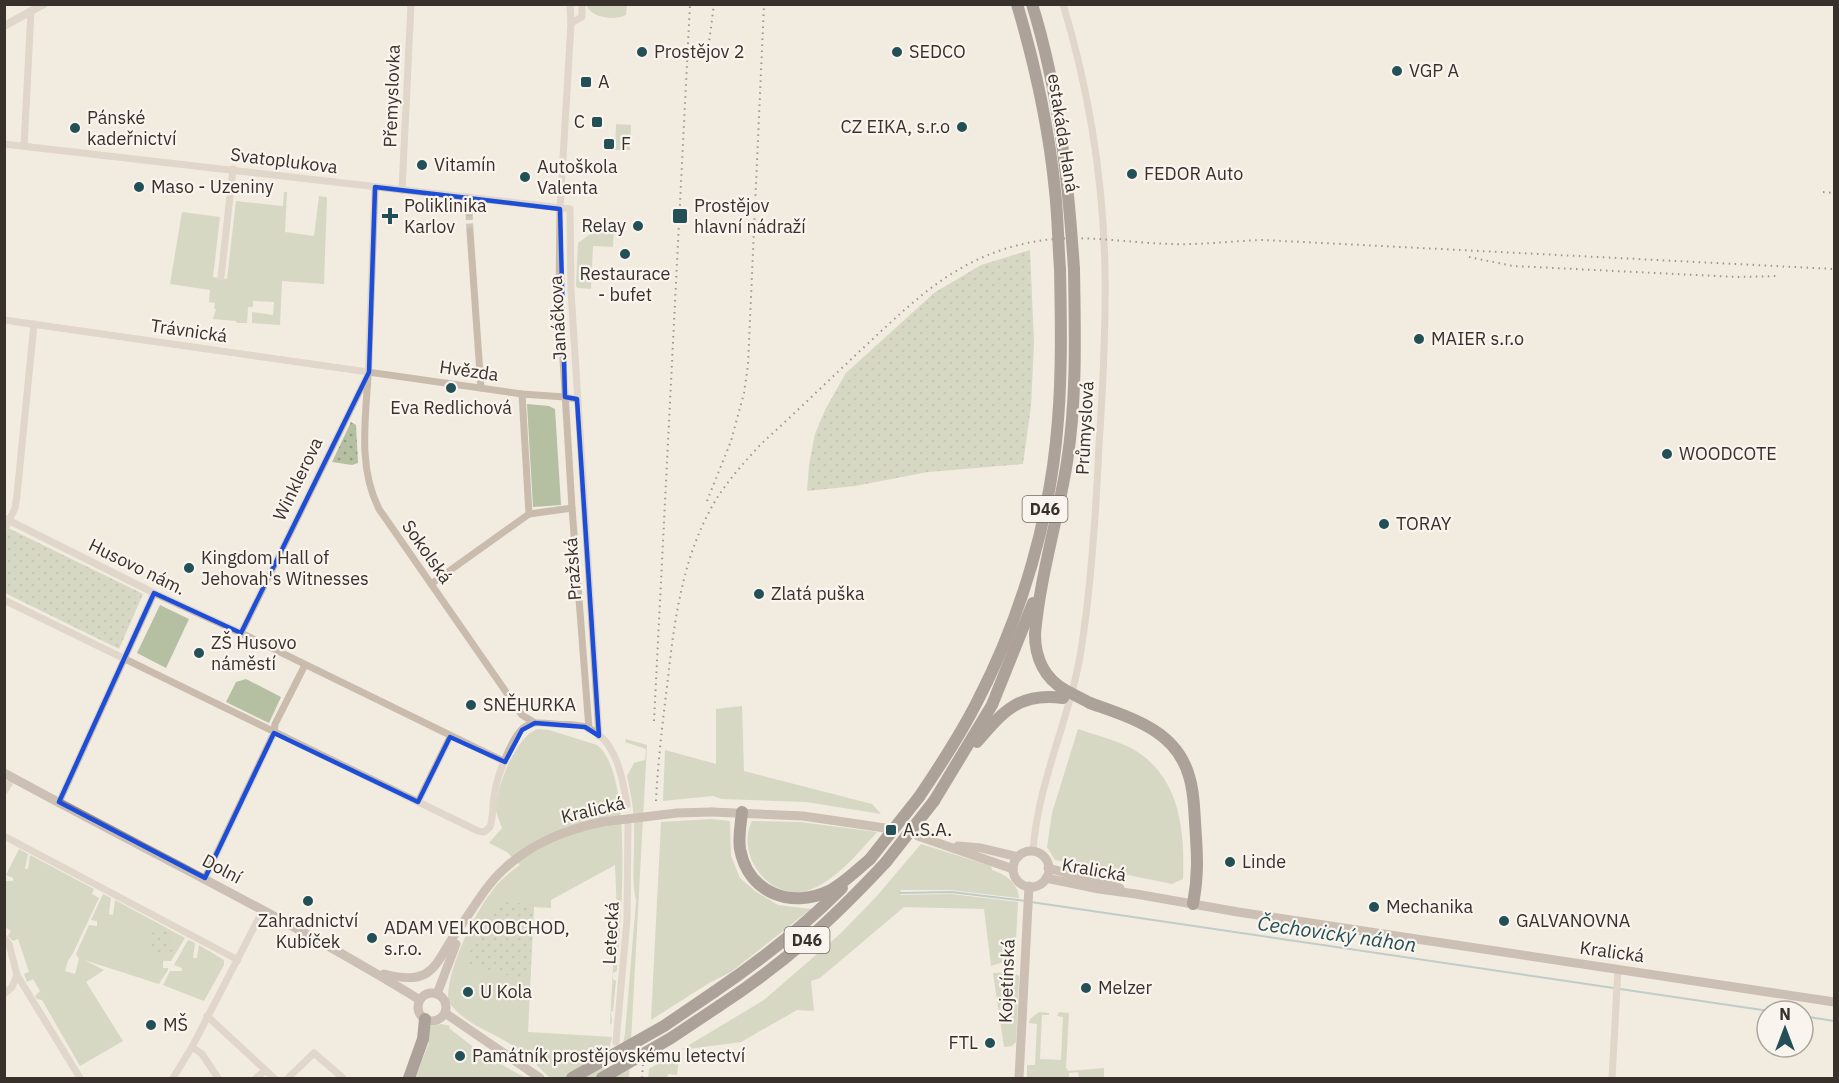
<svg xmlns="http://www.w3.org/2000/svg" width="1839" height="1083" viewBox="0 0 1839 1083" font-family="'IBM Plex Sans',sans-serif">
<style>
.grass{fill:#b4c0a1}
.park{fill:url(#park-dots)}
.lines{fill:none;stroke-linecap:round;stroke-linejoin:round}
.stream{stroke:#81a8ad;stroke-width:2}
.minor-tunnel{stroke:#cdc6bc;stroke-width:7;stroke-dasharray:7 3.5;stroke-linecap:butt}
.minor{stroke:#c9bcad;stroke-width:7}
.tertiary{stroke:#c9bcad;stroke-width:8}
.secondary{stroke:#9d8b7e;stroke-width:9}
.motorway{stroke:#584b43;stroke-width:12}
.rail{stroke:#38302b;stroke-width:2;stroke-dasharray:1.5 4.5;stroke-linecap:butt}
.secondary-bridge{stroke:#9d8b7e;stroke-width:9}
.motorway-bridge{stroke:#584b43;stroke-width:12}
.marked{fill:none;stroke:#1d4ed8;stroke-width:4.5;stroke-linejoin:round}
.poi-dot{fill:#235057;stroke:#f9f4ed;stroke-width:2}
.labels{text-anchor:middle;stroke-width:4.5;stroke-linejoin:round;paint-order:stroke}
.shield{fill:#f9f4ed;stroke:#726b65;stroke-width:1.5}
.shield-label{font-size:16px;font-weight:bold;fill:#38302b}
.poi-label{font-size:18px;fill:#38302b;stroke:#f9f4ed;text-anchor:start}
.street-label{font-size:18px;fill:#38302b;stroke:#f9f4ed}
.water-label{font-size:20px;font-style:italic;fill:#235057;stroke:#f9f4ed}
</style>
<defs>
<pattern id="park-dots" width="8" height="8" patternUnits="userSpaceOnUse" patternTransform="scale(1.5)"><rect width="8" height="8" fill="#b4c0a1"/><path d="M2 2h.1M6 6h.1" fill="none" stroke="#939c83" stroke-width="1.8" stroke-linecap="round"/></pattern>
</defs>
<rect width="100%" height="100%" fill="#f2ebe0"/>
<g class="grass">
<path d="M586,4L627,5L626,15C614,21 590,18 586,4Z"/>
<path d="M616,124L631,125L630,150H615Z"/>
<path d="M284,192H287L285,232L314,236L319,196L327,197L324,284L282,281L280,325L252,323V312L273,315L274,302L253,301V307H248L247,323H237L236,321L213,319L216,309H214L215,303L209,302L210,290L170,284L182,212L220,217L213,277L227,279L236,201L283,206Z"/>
<path d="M607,222H614L613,247L593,246L591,289L578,288L576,286L578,243Z"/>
<path d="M527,404L549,406L555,409L561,505L533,507Z"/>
<path d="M160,605L189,619L166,668L137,653Z"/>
<path d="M246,679L281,697L269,723L226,702L236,682Z"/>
<path d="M742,706L744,771L872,804L881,814L806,802L722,799L713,796L663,801L665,750L716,764V709Z"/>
<path d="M538,729L549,730L597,745C635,774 620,924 617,971L613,973V979L616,981L613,1011L611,1012L612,1023L610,1024L616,912H617L615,865L551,900V908L534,907L528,1032L612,1037L602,1078H550C538,1066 525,1053 510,1044C490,1031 460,1022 448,1000C447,969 473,916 492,891C499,881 510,872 520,865L507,852L489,843L502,828C500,822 497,816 496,810C495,789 517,734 538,729Z"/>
<path d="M1078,729C1095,735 1115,740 1131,748C1180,775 1185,830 1183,879L1172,884L1055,860L1047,847L1052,813Z"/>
<path d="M626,739L647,745L629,1078H612L619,1061L625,1034L636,901C631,878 635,853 634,829C634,811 631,794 627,776L634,763L645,760L646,749L625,742Z"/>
<path d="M711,819L730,821L731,856L740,878L755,891L778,905L811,909L731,972L709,983L651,1020L661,822Z"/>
<path d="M752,821L800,822L877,832C859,852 830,888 801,892C765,896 736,852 752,821Z"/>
<path d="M921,844L991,866L992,870C1005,874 1018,883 1019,898L951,890H901L900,895L951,894L1018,902L1015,958L991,966L984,909L904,907L820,978L811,981L814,1011L797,1010L741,1042L680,1050L677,1075L668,1074L667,1078H648L649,1069L764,1000L840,934L876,897Z"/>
<path d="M19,849L28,854L25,869H28L30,855L94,889L92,894L99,898L73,953L68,961L65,971L75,974L79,959L76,954L89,925L97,926V921L91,920L103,894L111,898L109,914L113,915L115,900L185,938L171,961H163V968H168V970L159,984L84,960L104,970L86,982L123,1041L80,1066L42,1000L37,999L35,996L40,991L33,979L27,982L24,974L29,972L18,939L13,941L8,936L11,931L5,927V881H13V878L6,875Z"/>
<path d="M188,940L195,943L193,958H197L199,945L224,960V965L204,1001L163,985L170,971H182V968L174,965Z"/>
<path d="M1012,972L1019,976V979L1016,1042L1012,1046L1004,1047L993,973Z"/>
<path d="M1039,1012L1049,1013V1015H1042L1040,1059L1061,1060L1063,1017L1057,1016L1059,1012L1069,1013L1066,1068L1069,1071L1104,1068V1078H1079L1078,1072L1069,1073V1077L1027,1078V1065H1035L1037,1024L1029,1023L1030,1019Z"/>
<path d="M441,1024L450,1026L449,1028L482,1054L526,1078H415L429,1043L426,1041L430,1026Z"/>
</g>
<g class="park">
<path d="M1030,250L1034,343L1031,406L1023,464L928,472L855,486L807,491L809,465L815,434L825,410L846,373L934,293L981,265Z"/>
<path d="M351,422L356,425L358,463L352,465L332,462Z"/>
<path d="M4,526L143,594L119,649L5,593Z"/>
<path d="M501,902L533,904L530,981L464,964C475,942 485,921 501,902Z"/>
<path d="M168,929L173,951L152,956L147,934Z"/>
</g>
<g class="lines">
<g class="stream">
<path d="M900,893L951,892L1026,901"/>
<path d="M1031,902L1769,1011"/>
<path d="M1803,1016L1834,1021"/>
</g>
<path class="minor-tunnel" d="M469,213L470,231"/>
<g class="minor">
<path d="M570,4L571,23L560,209L559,293L572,508L589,729"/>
<path d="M571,23L582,17V4"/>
<path d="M4,144L570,209L571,291L599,736"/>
<path d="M24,146L31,11"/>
<path d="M375,187C373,243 371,299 369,356C368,406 355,462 379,509L522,715L535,723"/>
<path d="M402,190L411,4"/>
<path d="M468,197L469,213"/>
<path d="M470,231L481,388"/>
<path d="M221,277L233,169"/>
<path d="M4,320L522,394L565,397L577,399"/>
<path d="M522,394L529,514"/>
<path d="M4,518L154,593L241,633L505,762"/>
<path d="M4,531L15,508L17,495L34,324"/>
<path d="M431,584L529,514L572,508"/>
<path d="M4,600L478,831L484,832L490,827C494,815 492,803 495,791C498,774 511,739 523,728C532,721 544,723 554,724C564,725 577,724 586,727C616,738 623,779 627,805"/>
<path d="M241,633L368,374"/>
<path d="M4,792L13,777"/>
<path d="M59,802L154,593"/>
<path d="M418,802L450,737"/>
<path d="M4,836L238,960"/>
<path d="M1033,851C1038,779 1072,715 1082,644C1092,578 1096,511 1099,445C1103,386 1106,327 1105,268C1103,179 1089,90 1063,4"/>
<path d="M205,878L274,733L275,724L305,665"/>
<path d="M4,938L9,944L17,975L80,1078"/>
<path d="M4,994L12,987L17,975"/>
<path d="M207,1016L274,1078"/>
<path d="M616,1042L627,920L628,825"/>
<path d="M192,1047L202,1054L218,1078"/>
<path d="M173,1078L192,1047L263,910"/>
<path d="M256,1078L265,1071"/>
<path d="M288,1078L314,1053L343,1078"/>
<path d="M1612,1078L1618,969"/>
</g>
<path class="tertiary" d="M4,26L44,4"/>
<g class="secondary">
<path d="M4,773C143,849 285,917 420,1000"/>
<path d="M712,812L803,816L885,828"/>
<path d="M918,836L1013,869"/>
<path d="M958,846L981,848L1018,857"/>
<circle cx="1031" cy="869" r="18"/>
<path d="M1048,868L1120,888"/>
<path d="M1046,878L1099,889L1136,894L1238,912L1834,1002"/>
<path d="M384,974C434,987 434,965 457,931C472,911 485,886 504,869C532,843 565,830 602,822"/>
<circle cx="432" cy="1007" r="14"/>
<path d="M437,994L456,944"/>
<path d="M445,1013L540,1078"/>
<path d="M1019,1078L1029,886"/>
</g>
<g class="motorway">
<path d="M1065,690C1044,678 1035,657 1035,634C1040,576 1058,519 1067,462C1077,398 1075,333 1074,269"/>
<path d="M1090,703C1131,718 1176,730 1189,776C1194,791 1194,806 1195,822C1197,852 1199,873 1193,904"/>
<path d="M977,742C1003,711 1020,692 1063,698"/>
<path d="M919,797C940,766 961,734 978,700C1022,615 1051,516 1058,420C1062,370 1061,320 1060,269"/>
<path d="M934,801L992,705L1033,603"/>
<path d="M742,812C741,824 738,836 740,849C748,893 791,909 829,891C844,883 857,870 870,859"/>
<path d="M714,992C760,961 803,927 842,888"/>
<path d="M719,1006C785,963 832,920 886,862"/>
<path d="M409,1078L423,1039L425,1019"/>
</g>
<g class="rail">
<path d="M707,58L714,4"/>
<path d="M1823,192L1834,193"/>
<path d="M1469,257L1513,266L1737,277L1778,276"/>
<path d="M707,501L731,441L744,393L748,365L764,4"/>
<path d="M654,721L690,4"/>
<path d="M656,801C658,760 663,719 668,678C674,623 682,564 708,514C721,488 740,467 760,445C794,414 828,381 862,349C916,299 956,257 1032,242C1078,233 1126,243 1172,244C1202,245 1232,241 1263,240L1834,269"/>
<path d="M642,1078L643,1065"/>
</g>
<path class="secondary-bridge" d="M602,822L677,813L712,812"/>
<g class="motorway-bridge">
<path d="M1017,4C1035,65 1049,128 1055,191C1058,217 1058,243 1060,269"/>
<path d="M1032,4C1059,91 1068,179 1074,269"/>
<path d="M1065,690L1090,703"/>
<path d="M870,859L919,797"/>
<path d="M886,862L934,801"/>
<path d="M572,1078L664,1026L714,992"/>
<path d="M602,1078L671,1038L719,1006"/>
</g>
</g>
<path d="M0 0H1839V1083H0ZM375,187L560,209L565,397L577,399L599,736L585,727L535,723L522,730L505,762L450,737L418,802L274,733L205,878L59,802L154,593L241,633L369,372Z" fill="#f2ebe0" fill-opacity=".55" fill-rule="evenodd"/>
<path class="marked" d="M375,187L560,209L565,397L577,399L599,736L585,727L535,723L522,730L505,762L450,737L418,802L274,733L205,878L59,802L154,593L241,633L369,372Z"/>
<g class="poi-dot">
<circle cx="642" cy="52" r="6"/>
<circle cx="897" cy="52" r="6"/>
<circle cx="1397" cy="71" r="6"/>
<rect x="580" y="76" width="12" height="12" rx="3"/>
<rect x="591" y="116" width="12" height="12" rx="3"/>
<circle cx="962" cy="127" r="6"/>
<circle cx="75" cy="128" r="6"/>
<rect x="603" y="138" width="12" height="12" rx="3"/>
<circle cx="422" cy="165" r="6"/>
<circle cx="1132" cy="174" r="6"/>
<circle cx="525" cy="177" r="6"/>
<circle cx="139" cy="187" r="6"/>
<path d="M387 207h6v6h6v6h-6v6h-6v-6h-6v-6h6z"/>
<rect x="672" y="208" width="16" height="16" rx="3"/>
<circle cx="638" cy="226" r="6"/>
<circle cx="625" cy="254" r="6"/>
<circle cx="1419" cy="339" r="6"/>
<circle cx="451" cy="388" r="6"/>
<circle cx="1667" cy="454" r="6"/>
<circle cx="1384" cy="524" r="6"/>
<circle cx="189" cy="568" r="6"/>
<circle cx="759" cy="594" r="6"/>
<circle cx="199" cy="653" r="6"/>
<circle cx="471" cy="705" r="6"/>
<rect x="885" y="824" width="12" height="12" rx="3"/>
<circle cx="1230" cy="862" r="6"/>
<circle cx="308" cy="901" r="6"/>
<circle cx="1374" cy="907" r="6"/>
<circle cx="1504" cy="921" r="6"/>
<circle cx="372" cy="938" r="6"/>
<circle cx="1086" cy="988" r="6"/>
<circle cx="468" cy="992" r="6"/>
<circle cx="151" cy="1025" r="6"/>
<circle cx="990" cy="1043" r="6"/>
<circle cx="460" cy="1056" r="6"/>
</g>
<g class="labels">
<g class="shield">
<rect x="1022.5" y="496" width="45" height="26" rx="4.5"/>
<rect x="784.5" y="927" width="45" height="26" rx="4.5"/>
</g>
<g class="shield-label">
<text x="1045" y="515">D46</text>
<text x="807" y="946">D46</text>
</g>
<g class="poi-label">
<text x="654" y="58">Prostějov 2</text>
<text x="909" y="58">SEDCO</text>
<text x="1409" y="77">VGP A</text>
<text x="598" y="88">A</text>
<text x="87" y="124">Pánské<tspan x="87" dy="21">kadeřnictví</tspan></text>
<text x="585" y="128" text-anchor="end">C</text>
<text x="950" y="133" text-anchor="end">CZ EIKA, s.r.o</text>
<text x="621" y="150">F</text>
<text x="434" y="171">Vitamín</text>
<text x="537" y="173">Autoškola<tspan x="537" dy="21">Valenta</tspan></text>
<text x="1144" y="180">FEDOR Auto</text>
<text x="151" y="193">Maso - Uzeniny</text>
<text x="404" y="212">Poliklinika<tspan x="404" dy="21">Karlov</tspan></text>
<text x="694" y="212">Prostějov<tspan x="694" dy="21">hlavní nádraží</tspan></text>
<text x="626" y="232" text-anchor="end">Relay</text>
<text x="625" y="280" text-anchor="middle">Restaurace<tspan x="625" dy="21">- bufet</tspan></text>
<text x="1431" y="345">MAIER s.r.o</text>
<text x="451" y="414" text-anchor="middle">Eva Redlichová</text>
<text x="1679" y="460">WOODCOTE</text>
<text x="1396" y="530">TORAY</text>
<text x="201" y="564">Kingdom Hall of<tspan x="201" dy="21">Jehovah's Witnesses</tspan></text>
<text x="771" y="600">Zlatá puška</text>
<text x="211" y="649">ZŠ Husovo<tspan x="211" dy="21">náměstí</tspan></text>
<text x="483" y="711">SNĚHURKA</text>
<text x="903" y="836">A.S.A.</text>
<text x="1242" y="868">Linde</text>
<text x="1386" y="913">Mechanika</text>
<text x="308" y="927" text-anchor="middle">Zahradnictví<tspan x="308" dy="21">Kubíček</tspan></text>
<text x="1516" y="927">GALVANOVNA</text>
<text x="384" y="934">ADAM VELKOOBCHOD,<tspan x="384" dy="21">s.r.o.</tspan></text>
<text x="1098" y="994">Melzer</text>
<text x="480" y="998">U Kola</text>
<text x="163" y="1031">MŠ</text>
<text x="978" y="1049" text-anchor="end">FTL</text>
<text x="472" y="1062">Památník prostějovskému letectví</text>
</g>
<g class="street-label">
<text transform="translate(392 96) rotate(-88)" y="6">Přemyslovka</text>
<text transform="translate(1063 133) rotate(81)" y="6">estakáda Haná</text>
<text transform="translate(284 161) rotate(7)" y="6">Svatoplukova</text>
<text transform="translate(558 318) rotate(-93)" y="6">Janáčkova</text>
<text transform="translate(189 331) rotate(8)" y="6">Trávnická</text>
<text transform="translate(469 371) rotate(8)" y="6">Hvězda</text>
<text transform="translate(1085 428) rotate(-87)" y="6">Průmyslová</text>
<text transform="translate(298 479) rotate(-64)" y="6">Winklerova</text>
<text transform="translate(427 552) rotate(55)" y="6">Sokolská</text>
<text transform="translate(137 567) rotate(26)" y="6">Husovo nám.</text>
<text transform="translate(573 569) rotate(-94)" y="6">Pražská</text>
<text transform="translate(593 810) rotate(-13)" y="6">Kralická</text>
<text transform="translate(222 869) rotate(28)" y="6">Dolní</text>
<text transform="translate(1094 870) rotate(10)" y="6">Kralická</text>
<text transform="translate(611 933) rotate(-87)" y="6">Letecká</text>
<text transform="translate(1612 952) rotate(8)" y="6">Kralická</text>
<text transform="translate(1007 981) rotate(-88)" y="6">Kojetínská</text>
</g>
<g class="water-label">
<text transform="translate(1337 934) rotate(8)" y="7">Čechovický náhon</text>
</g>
</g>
<rect width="1839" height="1083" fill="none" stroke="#38302b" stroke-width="12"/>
<g transform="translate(1785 1029)"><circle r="28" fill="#f9f4ed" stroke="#aca69f" stroke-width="1.5"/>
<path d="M0-4.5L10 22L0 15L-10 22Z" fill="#235057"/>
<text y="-9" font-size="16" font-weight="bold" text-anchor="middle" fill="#38302b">N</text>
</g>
</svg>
